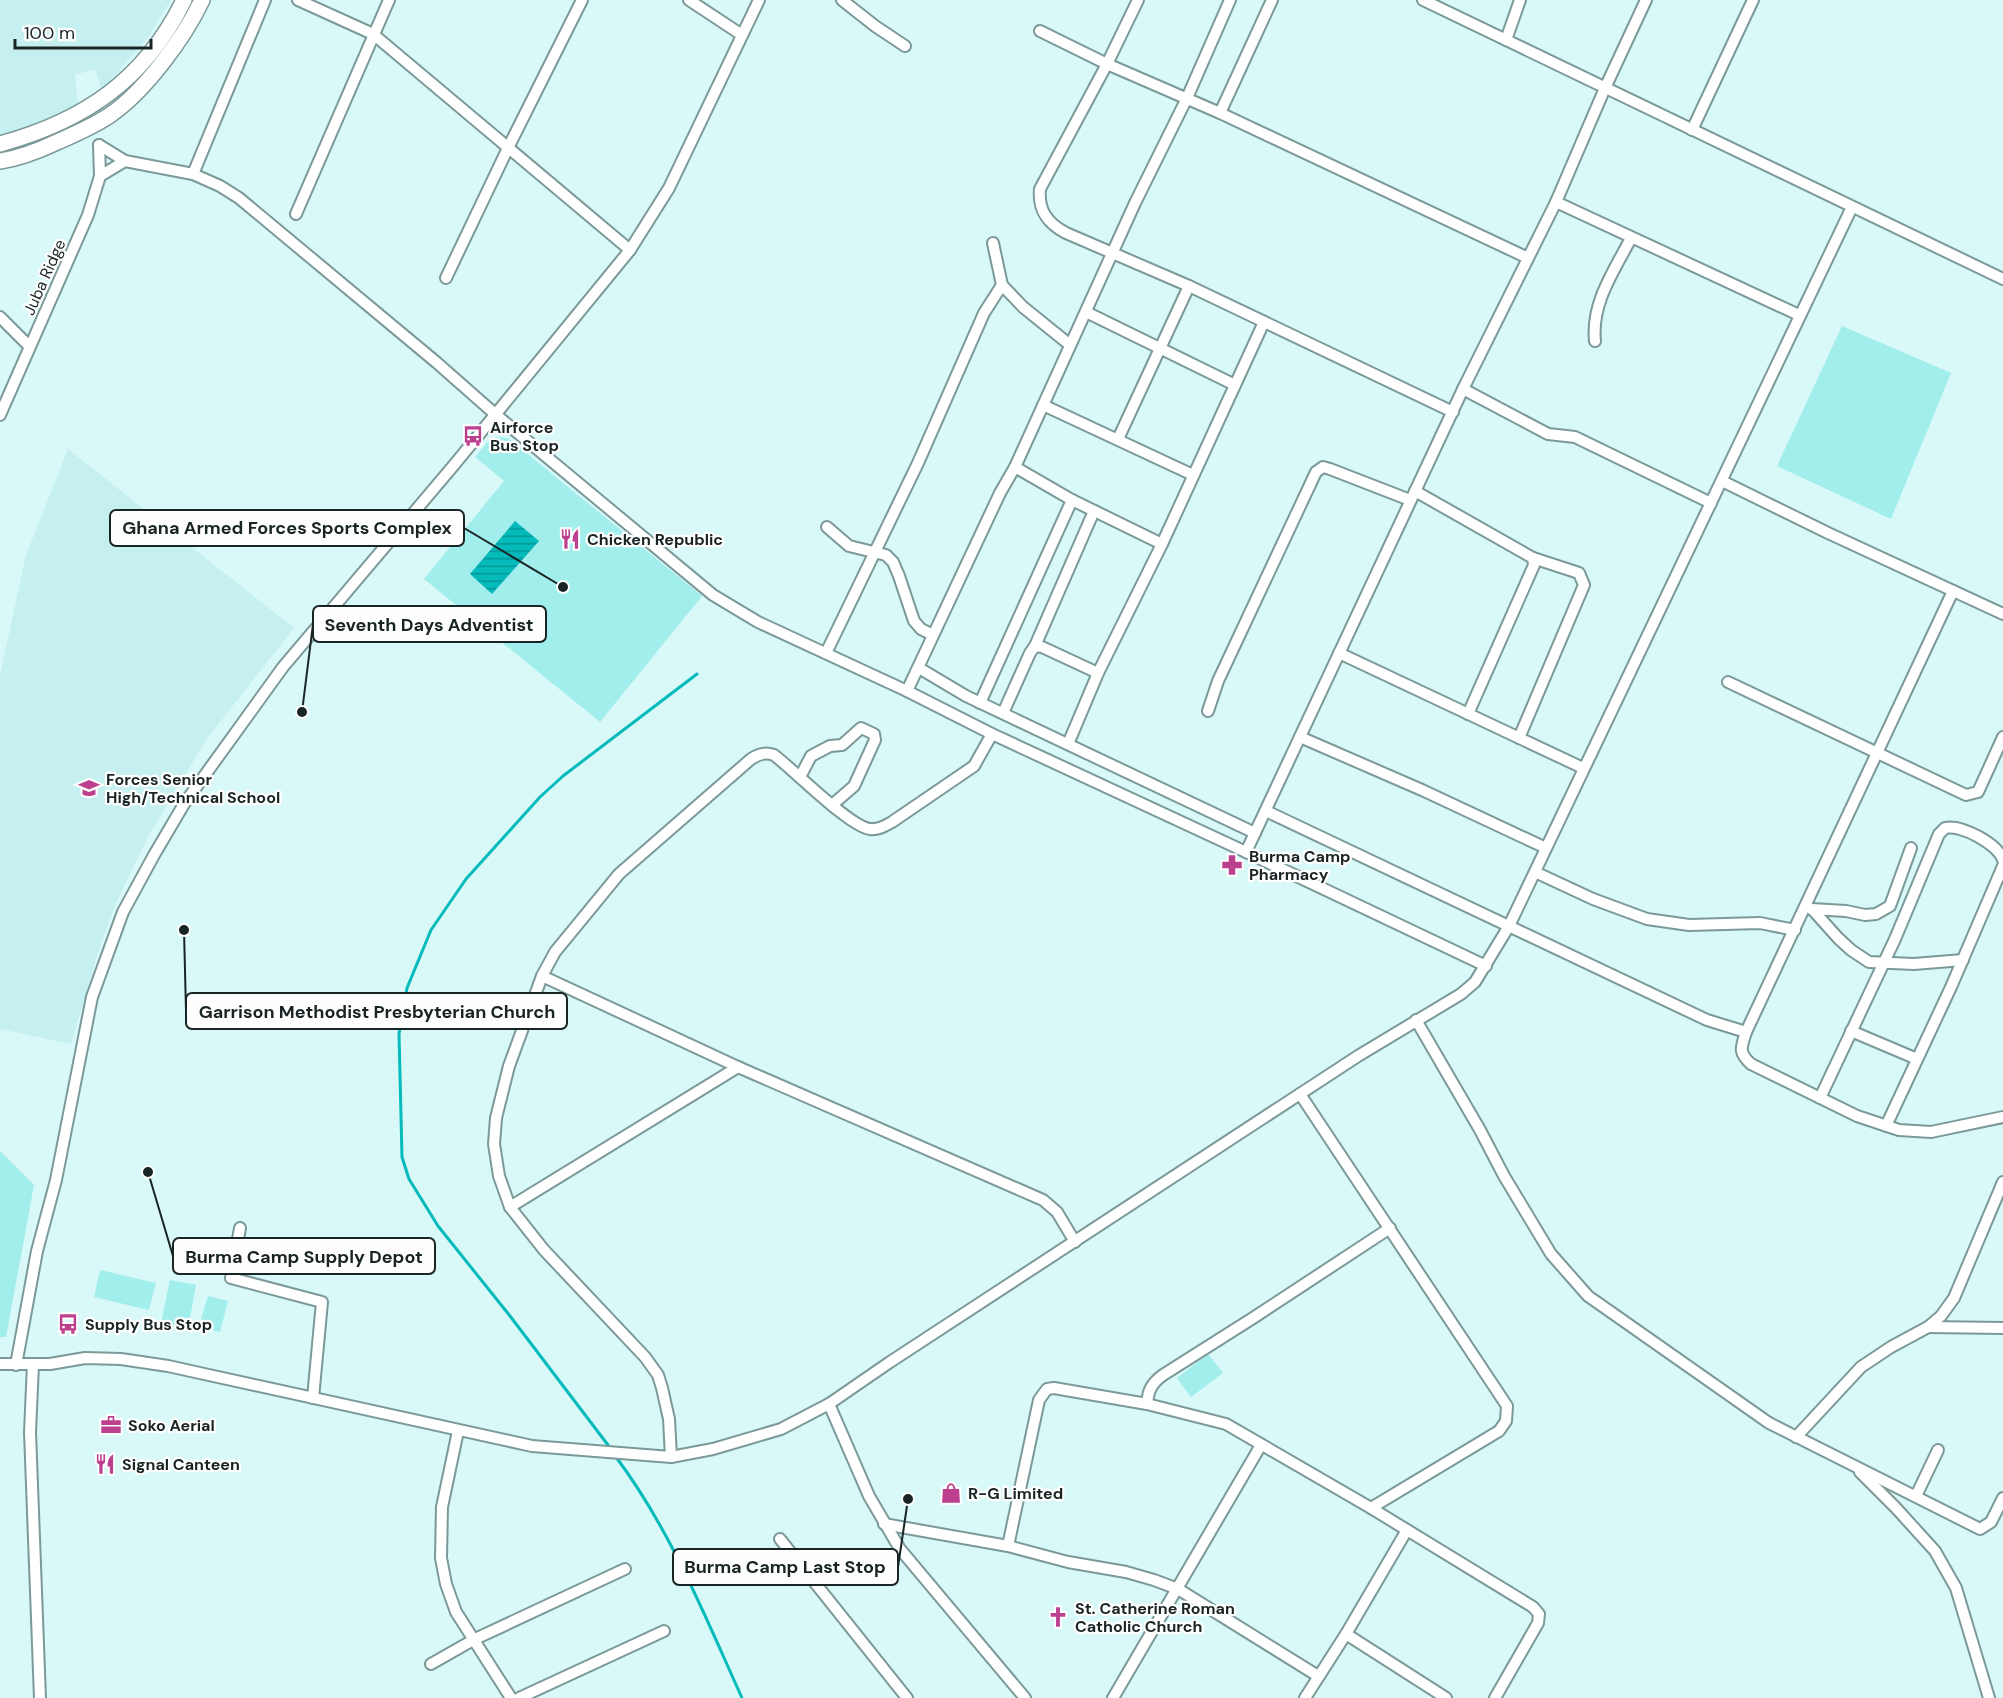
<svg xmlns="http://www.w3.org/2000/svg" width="2003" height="1698" viewBox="0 0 2003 1698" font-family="'DM Sans',sans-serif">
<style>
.built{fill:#c6f0ef}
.pitch{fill:#a1eeed}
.water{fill:url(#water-rules)}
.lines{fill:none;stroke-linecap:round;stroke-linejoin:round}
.stream{stroke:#04babb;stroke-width:3}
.street-casing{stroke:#7c9999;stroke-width:14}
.secondary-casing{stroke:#7c9999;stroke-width:18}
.street{stroke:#fff;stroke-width:10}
.secondary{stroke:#fff;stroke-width:15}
.labels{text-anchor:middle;stroke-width:4.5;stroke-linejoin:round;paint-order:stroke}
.street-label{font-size:16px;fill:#192424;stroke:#fefefe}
.poi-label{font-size:16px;font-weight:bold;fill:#192424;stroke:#fefefe;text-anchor:start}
.leader{fill:none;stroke:#192424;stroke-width:2}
.callout-dot{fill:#192424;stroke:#fefefe;stroke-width:2}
.callout{fill:#fefefe;stroke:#192424;stroke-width:2}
.callout-label{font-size:18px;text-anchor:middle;font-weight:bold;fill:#192424}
</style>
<defs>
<pattern id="water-rules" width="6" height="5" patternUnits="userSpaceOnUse" patternTransform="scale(1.5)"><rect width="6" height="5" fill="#04babb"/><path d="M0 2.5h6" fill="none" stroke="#059798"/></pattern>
</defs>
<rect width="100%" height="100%" fill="#d9f8f8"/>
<g class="built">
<path d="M0,0H171L149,36L102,91L95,69L75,75L78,106L50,121L0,138Z"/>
<path d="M68,449L294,628L206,740L148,837L114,907L97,956L71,1044L0,1029V675L26,555Z"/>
</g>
<g class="pitch">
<path d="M1842,326L1951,373L1891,519L1777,466Z"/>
<path d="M496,437L508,438L702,596L600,722L424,579L504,481L475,457L490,439Z"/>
<path d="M0,1151L34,1185L6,1337H0Z"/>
<path d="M100,1270L156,1283L149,1310L94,1297Z"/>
<path d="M170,1280L196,1285L188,1329L161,1323Z"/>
<path d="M208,1296L228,1301L220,1332L199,1326Z"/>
<path d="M1208,1354L1223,1373L1191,1397L1177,1378Z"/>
</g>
<path class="water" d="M515,521L539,541L492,594L470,574Z"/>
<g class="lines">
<g class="stream">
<path d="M611,1449L510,1316L438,1226L409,1179L402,1157L399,1034L407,988L431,930L466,879L540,797L563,776L697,674"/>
<path d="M616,1457C670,1529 705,1616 742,1698"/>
</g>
<g class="street-casing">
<g id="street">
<path d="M298,0L373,34L630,250"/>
<path d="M689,0L742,35"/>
<path d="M842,0L875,26L905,46"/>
<path d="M1138,0L1107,64L1040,189C1038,210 1047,223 1066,233L1189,286L1453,412"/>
<path d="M1423,0L2003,279"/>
<path d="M1040,31L1107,64L1220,113L1528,258"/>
<path d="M1506,40L1520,0"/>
<path d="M1220,113L1272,0"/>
<path d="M1692,130L1753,0"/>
<path d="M99,145L125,161L193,174L220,186L239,198L436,362L495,414L713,595L758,622L907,691L992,734L1246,852L1486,966"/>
<path d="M193,174L265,0"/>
<path d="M100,176L125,161"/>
<path d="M1556,202L1799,315"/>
<path d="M296,214L389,0"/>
<path d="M993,243L1002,285L1023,307L1070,345"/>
<path d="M446,278L508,148L582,0"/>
<path d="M1086,312L1235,385"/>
<path d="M0,317L29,346"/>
<path d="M1595,341C1591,303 1614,271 1631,238"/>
<path d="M1463,389L1548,434L1575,437L1711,503"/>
<path d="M1043,405L1193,475"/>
<path d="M0,415L88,215L100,176L99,145"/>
<path d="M1118,439L1189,286"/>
<path d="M1015,467L1072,500L1162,544"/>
<path d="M1722,481L1828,533L2003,614"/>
<path d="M1415,491L1533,558L1534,565L1468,714"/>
<path d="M827,527L849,546L886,555L893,562L899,576L914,621L921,629L933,635"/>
<path d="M1953,591L1746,1032C1741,1048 1738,1052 1751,1064L1857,1116L1899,1130L1931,1132L2003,1117"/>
<path d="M1035,646L1094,511"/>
<path d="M826,653L918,463L984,313L1002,285"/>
<path d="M1339,653L1583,768"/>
<path d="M919,668L966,696L1255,833"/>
<path d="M1728,682L1966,795L1978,792L2003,737"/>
<path d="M907,691L1000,493L1015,467L1135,203L1187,98L1230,0"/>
<path d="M980,703L1072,500"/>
<path d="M1208,711L1218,681L1316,472L1323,467L1330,469L1410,500"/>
<path d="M1003,713L1030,653L1035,646L1042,647L1098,673L1162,544L1264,322"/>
<path d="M1300,737L1422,790L1546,848"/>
<path d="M1519,738L1584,585L1579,573L1533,558"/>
<path d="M1068,744L1098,673"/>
<path d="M800,777L811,756L830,746L842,745L861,728L874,734L875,740L854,786L832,805"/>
<path d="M1266,811L1707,1020L1746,1032"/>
<path d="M1246,852L1463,389L1556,202L1605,88L1646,0"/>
<path d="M1535,872L1593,899L1647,919L1689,925L1760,923L1795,930"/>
<path d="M1811,909L1846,911L1865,915L1876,914L1890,906L1911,848"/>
<path d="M1812,909L1838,938L1851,950L1869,962L1914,964L1963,960"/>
<path d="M542,976L738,1067L1043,1200L1057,1212L1075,1242"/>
<path d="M1416,1020L1480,1130L1504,1176L1551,1254L1588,1296L1769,1423L1980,1529L1991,1522L2003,1498"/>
<path d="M1851,1031L1917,1059"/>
<path d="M1300,1094L1507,1406L1506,1421L1499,1431L1371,1508"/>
<path d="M1820,1098L1895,939L1939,834L1945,828C1961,824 1998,844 2003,860"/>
<path d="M1886,1126L1951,987L2003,866"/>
<path d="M510,1207L738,1067"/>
<path d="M240,1228L231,1278L322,1302L313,1398"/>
<path d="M1928,1327L2003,1328"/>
<path d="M0,1364H50L85,1358L121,1359L168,1366L532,1446L671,1457L713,1449L781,1429L829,1404L890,1362L1358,1056L1461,994L1475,982L1509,926L1852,207"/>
<path d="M33,1364L30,1432L40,1698"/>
<path d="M16,1365L37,1251L56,1180L92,997L123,912L154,855L184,804L283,667L454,465L630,250L669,188L759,0"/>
<path d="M829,1404L869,1496L900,1549L1025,1698"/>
<path d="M1147,1404C1148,1390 1152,1383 1163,1375L1253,1318L1390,1228"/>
<path d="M458,1431L442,1507L441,1558L446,1584L456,1612L511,1698"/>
<path d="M1796,1437L1861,1367L1891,1347L1928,1327L1941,1316L1954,1298L2003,1182"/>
<path d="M671,1457L669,1419L662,1388L658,1375L645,1357L544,1250L510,1207L499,1176L494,1144L496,1118L509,1066L542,976L555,952L619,874L751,759C759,754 765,752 774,755C794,770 850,827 870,829C878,830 885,826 892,822L974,766L992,734"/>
<path d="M1860,1472L1896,1508L1935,1551L1956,1588L1989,1698"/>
<path d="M1916,1496L1938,1450"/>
<path d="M884,1524L1008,1546L1068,1562L1126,1572L1154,1580L1178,1589L1318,1676"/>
<path d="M780,1539L907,1698"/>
<path d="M1008,1546L1039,1400L1047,1389L1054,1388L1147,1404L1226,1424L1371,1508L1533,1607L1539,1614L1538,1623L1495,1698"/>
<path d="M1346,1634L1446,1698"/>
<path d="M431,1664L475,1639L625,1569"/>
<path d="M519,1698L664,1631"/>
<path d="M1113,1698L1261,1445"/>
<path d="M1305,1698L1346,1634L1407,1530"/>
</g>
</g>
<g class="secondary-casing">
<g id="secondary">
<path d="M0,144C84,121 145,80 184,0"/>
<path d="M0,161C20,158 38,151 57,142C75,134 94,126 110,115C145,91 184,38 202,0"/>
</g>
</g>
<use href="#street" class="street"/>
<use href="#secondary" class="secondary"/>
</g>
<defs>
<g id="bus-bare" transform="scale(1.62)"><path d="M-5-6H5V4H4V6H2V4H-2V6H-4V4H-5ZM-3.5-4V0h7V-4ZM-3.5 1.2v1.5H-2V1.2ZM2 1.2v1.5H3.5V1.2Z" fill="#bd408f" stroke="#fefefe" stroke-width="2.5" paint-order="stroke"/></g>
<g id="restaurant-bare" transform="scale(1.62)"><path d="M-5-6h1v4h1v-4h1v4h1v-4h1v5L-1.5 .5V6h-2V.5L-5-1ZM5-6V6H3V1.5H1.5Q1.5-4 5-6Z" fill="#bd408f" stroke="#fefefe" stroke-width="2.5" paint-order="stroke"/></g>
<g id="school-bare" transform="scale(1.62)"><path d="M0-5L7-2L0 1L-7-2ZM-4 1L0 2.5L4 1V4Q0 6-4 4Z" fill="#bd408f" stroke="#fefefe" stroke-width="2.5" paint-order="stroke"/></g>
<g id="pharmacy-bare" transform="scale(1.62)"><path d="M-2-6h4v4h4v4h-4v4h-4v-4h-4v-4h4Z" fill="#bd408f" stroke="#fefefe" stroke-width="2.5" paint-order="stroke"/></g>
<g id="office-bare" transform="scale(1.62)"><path d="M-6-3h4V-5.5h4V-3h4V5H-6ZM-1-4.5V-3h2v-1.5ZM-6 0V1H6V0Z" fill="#bd408f" stroke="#fefefe" stroke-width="2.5" paint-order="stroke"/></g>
<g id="shop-bare" transform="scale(1.62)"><path d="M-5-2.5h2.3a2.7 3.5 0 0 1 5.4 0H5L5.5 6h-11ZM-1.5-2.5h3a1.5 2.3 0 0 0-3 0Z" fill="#bd408f" stroke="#fefefe" stroke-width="2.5" paint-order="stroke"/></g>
<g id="church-bare" transform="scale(1.62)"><path d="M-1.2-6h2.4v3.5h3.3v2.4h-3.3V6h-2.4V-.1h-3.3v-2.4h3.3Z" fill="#bd408f" stroke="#fefefe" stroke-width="2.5" paint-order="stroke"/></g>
</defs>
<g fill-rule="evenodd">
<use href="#bus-bare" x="473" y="436"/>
<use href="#restaurant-bare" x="570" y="539"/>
<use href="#school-bare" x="89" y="788"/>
<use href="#pharmacy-bare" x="1232" y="865"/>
<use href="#bus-bare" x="68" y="1324"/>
<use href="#office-bare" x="111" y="1425"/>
<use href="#restaurant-bare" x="105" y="1464"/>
<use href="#shop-bare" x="951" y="1493"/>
<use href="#church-bare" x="1058" y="1617"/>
</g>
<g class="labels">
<g class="street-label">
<text transform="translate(44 277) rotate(-66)" y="6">Juba Ridge</text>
</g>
<g class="poi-label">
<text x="490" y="433">Airforce<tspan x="490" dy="18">Bus Stop</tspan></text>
<text x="587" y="545">Chicken Republic</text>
<text x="106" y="785">Forces Senior<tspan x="106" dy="18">High/Technical School</tspan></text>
<text x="1249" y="862">Burma Camp<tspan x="1249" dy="18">Pharmacy</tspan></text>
<text x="85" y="1330">Supply Bus Stop</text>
<text x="128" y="1431">Soko Aerial</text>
<text x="122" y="1470">Signal Canteen</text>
<text x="968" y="1499">R-G Limited</text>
<text x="1075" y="1614">St. Catherine Roman<tspan x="1075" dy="18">Catholic Church</tspan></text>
</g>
</g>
<path class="leader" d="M563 587L464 528M302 712L313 624M184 930L186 1011M148 1172L173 1256M908 1499L898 1567"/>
<g class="callout-dot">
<circle cx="563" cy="587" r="6"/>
<circle cx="302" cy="712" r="6"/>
<circle cx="184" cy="930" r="6"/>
<circle cx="148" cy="1172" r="6"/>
<circle cx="908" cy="1499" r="6"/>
</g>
<g class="callout">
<rect x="110" y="510" width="354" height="36" rx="6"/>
<rect x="313" y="606" width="233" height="36" rx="6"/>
<rect x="186" y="993" width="381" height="36" rx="6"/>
<rect x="173" y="1238" width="262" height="36" rx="6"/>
<rect x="673" y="1549" width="225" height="36" rx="6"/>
</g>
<g class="callout-label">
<text x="287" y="534">Ghana Armed Forces Sports Complex</text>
<text x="429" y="631">Seventh Days Adventist</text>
<text x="377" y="1018">Garrison Methodist Presbyterian Church</text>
<text x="304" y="1263">Burma Camp Supply Depot</text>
<text x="785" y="1573">Burma Camp Last Stop</text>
</g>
<path d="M15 39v9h136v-9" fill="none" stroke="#192424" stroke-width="3"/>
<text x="24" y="39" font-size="18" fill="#192424" stroke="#fefefe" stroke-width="4.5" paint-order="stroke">100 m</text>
</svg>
